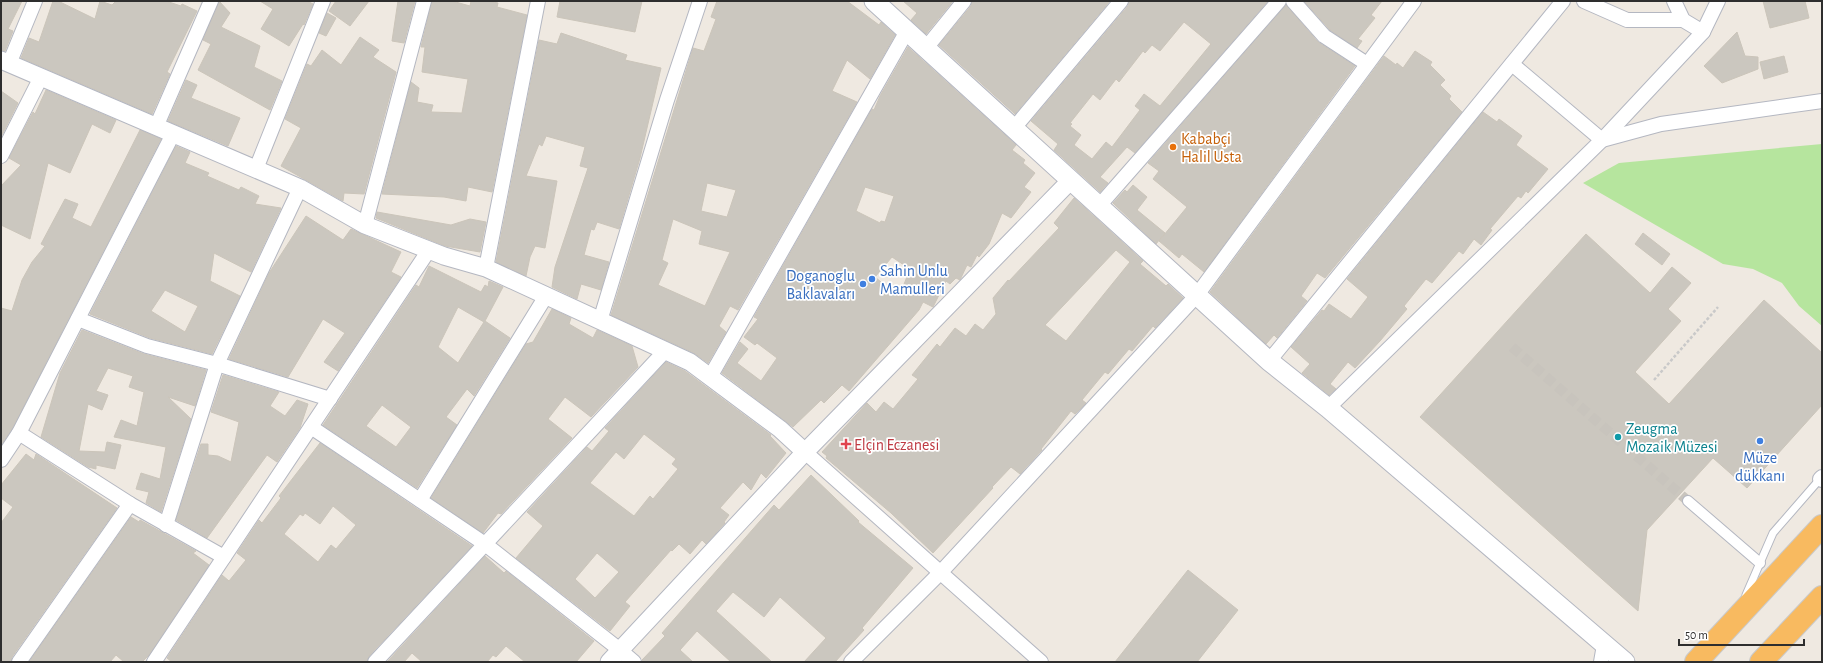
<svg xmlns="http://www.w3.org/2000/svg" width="1823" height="663" viewBox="0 0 1823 663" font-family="'Alegreya Sans',sans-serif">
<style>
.green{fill:#b6e59e}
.building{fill:#cbc7bf;stroke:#cbc5ba;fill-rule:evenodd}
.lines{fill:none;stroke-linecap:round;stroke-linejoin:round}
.pedestrian-tunnel{stroke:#c8c4bd;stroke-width:10;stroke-dasharray:10 5;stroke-linecap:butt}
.service-casing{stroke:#b4b7c1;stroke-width:9}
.pedestrian-casing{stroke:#b4b7c1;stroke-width:12}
.minor-casing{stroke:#b4b7c1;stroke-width:16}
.tertiary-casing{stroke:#b4b7c1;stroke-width:19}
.secondary-casing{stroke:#b4b7c1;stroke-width:21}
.trunk-casing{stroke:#c9c9c9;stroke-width:24}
.path{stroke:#c9c9c9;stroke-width:2.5;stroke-dasharray:3 2;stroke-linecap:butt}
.service{stroke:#fff;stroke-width:7}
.pedestrian{stroke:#fff;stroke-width:10}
.minor{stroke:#fff;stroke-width:14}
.tertiary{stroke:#fff;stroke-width:17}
.secondary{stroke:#fff;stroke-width:19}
.trunk{stroke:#f8ba60;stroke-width:22}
.food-dot{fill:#e8710a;stroke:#fff;stroke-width:1.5}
.shop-dot{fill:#3f7fe0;stroke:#fff;stroke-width:1.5}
.culture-dot{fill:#0f9aa8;stroke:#fff;stroke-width:1.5}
.health-dot{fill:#e0444e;stroke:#fff;stroke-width:1.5}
.labels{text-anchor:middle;stroke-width:3.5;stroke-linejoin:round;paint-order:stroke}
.food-label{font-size:16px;fill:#c56008;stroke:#fff;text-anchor:start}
.shop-label{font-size:16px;fill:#366cbe;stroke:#fff;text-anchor:start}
.culture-label{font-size:16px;fill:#0d838f;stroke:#fff;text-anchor:start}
.health-label{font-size:16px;fill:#be3a42;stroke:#fff;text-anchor:start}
</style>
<rect width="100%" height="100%" fill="#efe9e1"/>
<path class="green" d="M1822,144V326L1799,306L1782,283L1753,269L1723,264L1583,183L1619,163Z"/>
<g class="building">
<path d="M1,1H22L8,29L13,31L5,51L1,50Z"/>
<path d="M53,1H58L95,19L100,1L112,5L116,1H166L181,6L182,4L197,11L167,72L170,74L152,114L21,58L29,38L39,42Z"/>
<path d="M219,1L230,13L221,27L260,46L254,67L282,81L270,110L198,70L211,44L203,40Z"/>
<path d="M260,1H307L313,4L304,25L303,24L289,46L261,29L273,9Z"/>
<path d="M336,1H369L350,26L329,11Z"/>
<path d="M398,1H415L404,43L392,41Z"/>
<path d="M432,1H452L470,6L471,1H489L498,3L497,7L527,15L492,192L468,187L466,201L444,197L382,194L411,82L419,88L417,102L433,105L431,112L462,113L468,79L422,72L425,47H421Z"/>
<path d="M560,1H642L635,32L557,17Z"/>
<path d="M717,1H847L879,25L881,22L895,35L870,79L847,60L832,91L857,102L738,310L730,306L719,326L726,332L708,363L694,353L611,315L693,48L704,51L716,19L711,17ZM707,183L736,190L727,217L701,211ZM673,219L702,231L699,244L730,252L705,306L658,285L668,263L662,260Z"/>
<path d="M903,1H953L926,34L911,20L917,13Z"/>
<path d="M972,1H1110L1015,114L939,45L971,6Z"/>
<path d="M1129,1H1268L1135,153L1127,147L1100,177L1108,183L1100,192L1054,150L1058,144L1031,121L1128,6ZM1184,22L1211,44L1160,106L1144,94L1135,106L1140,110L1112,147L1106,142L1092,159L1074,145L1081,135L1070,126L1072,124L1070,123L1093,94L1100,100L1116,79L1119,82L1143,51L1145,53L1152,45L1160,51Z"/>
<path d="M1304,1H1382L1371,15L1375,18L1358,39L1362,41L1357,48L1330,30Z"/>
<path d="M1763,1H1805L1809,18L1770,28Z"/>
<path d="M1286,5L1318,42L1355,66L1204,272L1182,254L1179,258L1159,241L1187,207L1153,179L1159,171L1148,163Z"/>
<path d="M327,13L336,18L326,36L319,33Z"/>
<path d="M1737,32L1745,56L1758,57V69L1722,83L1704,66Z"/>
<path d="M561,33L627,55L625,60L661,68L640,158L619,229L597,222L594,230L591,229L584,255L609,262L601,290L581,284L577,299L552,287L555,267L588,168L580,166L585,147L546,136L542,146L539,144L526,176L557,181L545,248L535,246L530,257L526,276L496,262L539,40L557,44Z"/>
<path d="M360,37L379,50L373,57L396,72L364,194L344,193L343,201L281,166L301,128L285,119L307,64L311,66L322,50L341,65Z"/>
<path d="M908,47L1016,145L1012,150L1025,160L1023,163L1035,173L1024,187L1031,192L1011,218L1002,213L989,244L979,257L977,255L971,267L967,265L960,280L956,278L950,284L946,281L933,307L923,302L919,310L849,391L842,385L824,403L821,400L793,427L722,373L740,342L748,349L737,363L761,381L777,358L757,343L755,345L744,337L758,319L754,317L872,109L874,110L880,96ZM865,187L894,196L885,222L881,221L880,223L856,211ZM892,257L910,269L899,297L875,277Z"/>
<path d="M1415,51L1432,62L1430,65L1445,80L1440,85L1451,96L1449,99L1462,112L1325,278L1317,273L1301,296L1307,301L1277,338L1274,335L1266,344L1210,292L1384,56L1396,65L1397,63L1403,68Z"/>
<path d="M1784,56L1788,72L1764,79L1760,62Z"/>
<path d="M186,80L197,85L191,98L240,118L228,146L168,121Z"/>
<path d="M46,90L116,120L110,133L92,124L70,173L48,163L30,239L1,225V186L21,165L9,158L33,112L35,114Z"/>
<path d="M1,91L18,103L1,137Z"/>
<path d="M1483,112L1497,122L1499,119L1522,136L1516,145L1548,169L1528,193L1526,191L1521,198L1518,196L1490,229L1492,230L1481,245L1474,239L1463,254L1459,251L1432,283L1426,279L1404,306L1407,309L1380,341L1355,368L1348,362L1330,384L1336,389L1329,395L1302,373L1310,364L1291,347L1322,310L1324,311L1329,304L1351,319L1368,297L1347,279Z"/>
<path d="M140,130L161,139L12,429L1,445V308L12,311L22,280L32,262L45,246L41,244L65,199L78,204L72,218L91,227Z"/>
<path d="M176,146L190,152L185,163L209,173L207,176L239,190L241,187L259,196L255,204L281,208L251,272L214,253L210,281L240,296L212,354L150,338L90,314ZM165,290L198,306L185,332L151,311Z"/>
<path d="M1133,185L1147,197L1137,210L1165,233L1156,244L1113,203L1125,190L1127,192Z"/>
<path d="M1074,198L1143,261L1140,264L1166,286L1168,284L1183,298L1155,328L1153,326L1132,351L1129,349L1108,374L1105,372L1082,400L1086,403L1075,414L1071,411L1041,449L1042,450L1020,474L1011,467L992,487L993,488L933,553L891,513L826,458L827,456L822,452L867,403L876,412L884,402L893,409L918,379L912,375L937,344L940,347L955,328L966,336L975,324L983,330L996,314L993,298L1008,280L1009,281L1059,228L1054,223ZM1116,250L1130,262L1066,341L1045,325Z"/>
<path d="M377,212L451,225L470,219L486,222L480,252L445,246L376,218Z"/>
<path d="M306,216L343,240L351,229L401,252L391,272L401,277L338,371L324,362L345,333L323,319L288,377L229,359L269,273Z"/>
<path d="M1643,233L1670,254L1662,265L1635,244Z"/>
<path d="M1586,234L1650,293L1672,267L1691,283L1668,309L1681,321L1635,372L1669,404L1764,300L1822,353V405L1747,488L1713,458L1647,530L1638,611L1420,417Z"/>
<path d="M429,266L481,292L485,285L488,287L489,281L503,287L485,321L510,338L474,396L467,389L446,417L457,425L417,488L323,425L416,285L419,287ZM458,307L484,322L458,363L438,347ZM382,405L411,427L396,447L366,426Z"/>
<path d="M552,309L571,318L569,324L593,338L597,330L632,346L638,367L591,417L565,397L548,419L572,438L501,514L498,513L483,533L431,498L526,344L533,342Z"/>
<path d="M82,330L144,354L206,370L195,406L168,397L191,419L161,512L146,503L149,492L136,489L141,473L160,479L166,447L114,437L121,420L137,426L144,392L129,387L133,376L108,368L96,391L108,395L102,410L88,404L79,451L105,452L107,442L121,445L115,469L96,465V469L88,467L41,437L60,373Z"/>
<path d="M666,362L685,371L771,435L770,436L786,453L766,478L761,473L751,490L743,482L720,508L729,515L724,522L725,523L706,544L702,540L690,554L679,544L672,551L671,550L625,602L630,606L610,631L516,558L543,526L527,512L587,447L592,451L609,431L605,428ZM644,434L676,459L672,464L678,469L653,499L650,496L634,516L590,483L616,452L624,459ZM597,553L619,572L595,598L575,579Z"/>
<path d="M223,375L279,392L270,406L285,416L297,400L308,404L300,428L277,462L267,455L207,538L176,520L201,444H208V455L218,456L231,462L239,422L211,412Z"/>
<path d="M320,443L472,546L369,656L367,662H172L167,658L222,575L229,581L246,560L237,553L259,520L262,523L281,498L279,496ZM333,506L356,525L336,549L331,545L318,562L284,534L300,514L303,516L305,513L320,524Z"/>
<path d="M26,454L34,460L36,454L117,508L12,657L11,662H1V523L13,507L1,498V485Z"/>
<path d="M811,475L859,521L858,522L913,568L862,628L864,630L835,662H804L826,638L780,597L764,617L733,592L716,611L772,662H731L697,631L680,650L693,662H642V660L665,636L662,633L774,505L779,510Z"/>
<path d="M131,517L139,522L140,520L196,551L193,553L209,565L149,655L142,662H124L116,655L110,662H29Z"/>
<path d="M485,556L504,573L506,571L594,641L576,662H525L506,646L496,657L493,655L487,662H422L412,653L404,662H387Z"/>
<path d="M1188,570L1238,610L1197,662H1115Z"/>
</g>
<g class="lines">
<path class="pedestrian-tunnel" d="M1512,347L1688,501"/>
<g class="service-casing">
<path id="service" d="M1746,595L1773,533L1820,479"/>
</g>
<g class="pedestrian-casing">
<path id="pedestrian" d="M1688,501L1760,563"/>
</g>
<g class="minor-casing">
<g id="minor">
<path d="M1293,1L1324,36L1367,64"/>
<path d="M1584,1L1627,20H1683"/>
<path d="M1674,1L1683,20L1703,32"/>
<path d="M926,48L964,1"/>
<path d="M9,64L35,1"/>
<path d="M1512,64L1602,140L1661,124L1822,101"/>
<path d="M156,127L211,1"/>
<path d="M1014,128L1121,1"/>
<path d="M1,156L41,77"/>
<path d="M256,169L323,1"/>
<path d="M1099,206L1279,1"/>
<path d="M365,225L424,1"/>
<path d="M486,268L538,1"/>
<path d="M78,319L147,346L217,364L330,399"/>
<path d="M600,321L667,100L700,1"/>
<path d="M1269,361L1563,1"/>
<path d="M710,377L907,31"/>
<path d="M1328,408L1602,140L1703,32L1718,1"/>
<path d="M311,427L485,544L620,650L634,662"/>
<path d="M19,433L130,504L224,557"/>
<path d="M805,452L1041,662"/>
<path d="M1,460L19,433L173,134"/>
<path d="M1822,477L1820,479L1822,480"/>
<path d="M420,500L546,296"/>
<path d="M166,525L217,364L300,188"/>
<path d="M19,662L130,504"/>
<path d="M154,662L429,250"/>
<path d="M375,662L665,351"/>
<path d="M851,662L941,572L1197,295L1414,1"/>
<path d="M1601,662L1604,645"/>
</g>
</g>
<g class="tertiary-casing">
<g id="tertiary">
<path d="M1,60L300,188L365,225L444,256L486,268L690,362L780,429L805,452"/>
<path d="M609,662L805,452L1071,180"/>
</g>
</g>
<g class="secondary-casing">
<path id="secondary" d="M874,1L1269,361L1328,408L1625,662"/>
</g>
<g class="trunk-casing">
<g id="trunk">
<path d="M1696,662L1822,526"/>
<path d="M1761,662L1822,597"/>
</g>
</g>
<path class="path" d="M1654,380L1718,307"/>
<use href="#service" class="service"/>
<use href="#pedestrian" class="pedestrian"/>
<use href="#minor" class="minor"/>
<use href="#tertiary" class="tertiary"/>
<use href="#secondary" class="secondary"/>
<use href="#trunk" class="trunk"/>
</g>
<circle class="food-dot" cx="1173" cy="147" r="4"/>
<g class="shop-dot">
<circle cx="872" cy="279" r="4"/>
<circle cx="863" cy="284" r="4"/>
<circle cx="1760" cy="441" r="4"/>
</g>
<circle class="culture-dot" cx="1618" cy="437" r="4"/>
<path class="health-dot" d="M844 438h4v4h4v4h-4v4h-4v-4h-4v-4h4z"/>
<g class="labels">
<g class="food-label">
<text x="1181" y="144">Kababçi<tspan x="1181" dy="18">Halil Usta</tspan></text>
</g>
<g class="shop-label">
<text x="880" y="276">Sahin Unlu<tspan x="880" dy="18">Mamulleri</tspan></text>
<text x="855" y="281" text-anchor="end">Doganoglu<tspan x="855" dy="18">Baklavaları</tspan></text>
<text x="1760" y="463" text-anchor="middle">Müze<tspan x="1760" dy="18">dükkanı</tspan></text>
</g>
<g class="culture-label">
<text x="1626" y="434">Zeugma<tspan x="1626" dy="18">Mozaik Müzesi</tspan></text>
</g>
<g class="health-label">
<text x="854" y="450">Elçin Eczanesi</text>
</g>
</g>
<rect width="1823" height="663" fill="none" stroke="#2e2e2e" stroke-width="4"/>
<path d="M1679 639v6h125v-6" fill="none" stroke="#2e2e2e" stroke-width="2"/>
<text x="1685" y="639" font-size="12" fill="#2e2e2e" stroke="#ffffff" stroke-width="3" paint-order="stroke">50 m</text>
</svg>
